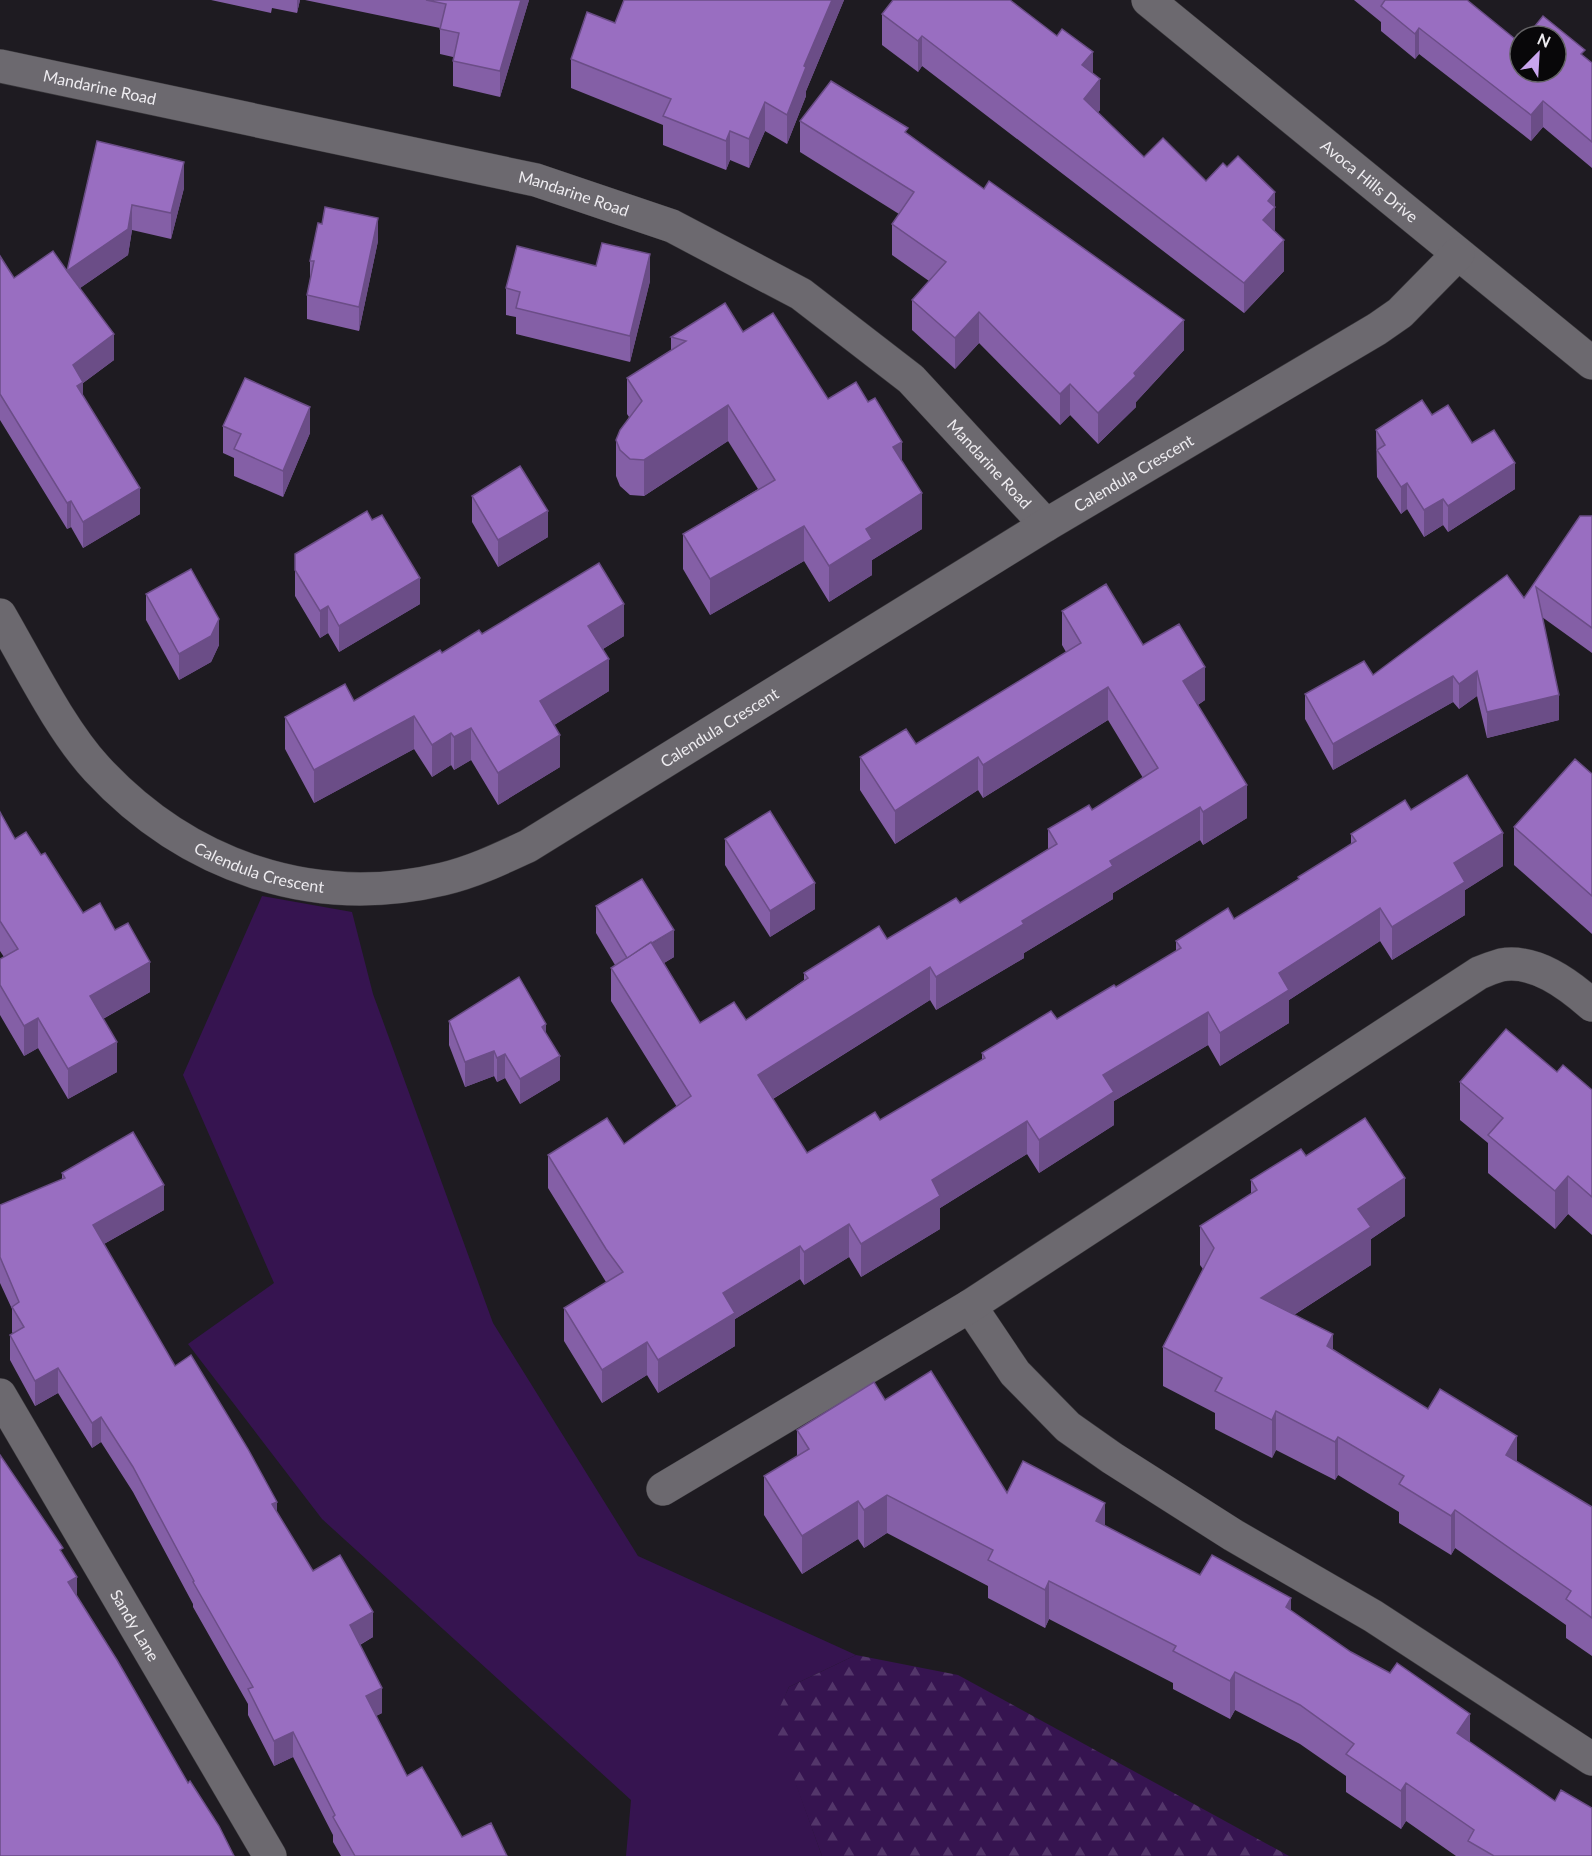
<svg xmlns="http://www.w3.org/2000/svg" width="1592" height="1856" viewBox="0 0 1592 1856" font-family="Lato,sans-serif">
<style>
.green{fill:#361450}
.forest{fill:url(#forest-firs)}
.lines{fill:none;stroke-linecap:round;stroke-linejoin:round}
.minor-casing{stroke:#3b393d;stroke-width:34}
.minor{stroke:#6c696f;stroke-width:33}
.wall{fill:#845fa6}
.shaded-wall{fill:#6b4d87}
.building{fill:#996ec1;stroke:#6b4d87;stroke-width:1.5}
.labels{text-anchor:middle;stroke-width:5;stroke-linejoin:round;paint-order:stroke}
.street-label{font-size:16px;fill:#eeecf0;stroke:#080709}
</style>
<defs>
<pattern id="forest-firs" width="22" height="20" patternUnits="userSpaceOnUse" patternTransform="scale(1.5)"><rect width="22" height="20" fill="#361450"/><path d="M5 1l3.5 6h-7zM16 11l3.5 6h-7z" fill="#53366a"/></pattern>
</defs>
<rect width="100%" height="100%" fill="#1e1b21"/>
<path class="green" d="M262,896L352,912L373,994L493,1323L638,1556L856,1655L789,1687L774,1722L822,1856H626L631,1800L322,1519L188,1344L274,1283L183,1075Z"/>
<path class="forest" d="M856,1655L958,1675L1289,1856H822L773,1722L789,1687Z"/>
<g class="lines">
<g class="minor-casing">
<g id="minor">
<path id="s1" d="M1148,0L1592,363"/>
<path id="s2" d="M0,66L536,180L672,226L801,294L911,379L1046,525"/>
<path id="s3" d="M0,615C28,663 60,729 97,769C187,866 313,910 443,879C473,872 500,859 528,846L1046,525L1377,329L1400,313L1458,254"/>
<path d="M970,1306L1015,1373L1068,1427L1112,1458L1233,1535L1373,1616L1592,1759"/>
<path id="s4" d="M0,1395L270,1856"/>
<path d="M663,1489L970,1306L1479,973C1486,970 1494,967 1501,965C1535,959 1568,984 1592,1005"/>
</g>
</g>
<use href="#minor" class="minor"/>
</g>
<g class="wall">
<path d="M211,0H300L297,13L272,8L271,13Z"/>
<path d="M305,0H529L500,97L453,86V57L440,54V28Z"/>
<path d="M624,0H844L806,91V96L787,144L765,131L749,168L730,160L726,170L663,145V125L571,88V59L615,23Z"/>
<path d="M1354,0H1467L1520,43L1585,57L1592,63V168L1543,127L1531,141L1419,54L1415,59L1381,31V22Z"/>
<path d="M882,14L1093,73L1100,110L1097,113L1144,157L1206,181L1275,223V231L1284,271L1244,313L922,66L918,72L882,45Z"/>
<path d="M800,121L908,134L1184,350L1136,402V407L1098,444L1070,415L1060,425L979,343L955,369L912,330V300L929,281L892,255V224L899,214L800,152Z"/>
<path d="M97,141L184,188L171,239L132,230L128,255L80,288L114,360L83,383V396L140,514L83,548L71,527L67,529L0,420V256L14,278L67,271Z"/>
<path d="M378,241L359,331L307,319V295L310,279V261Z"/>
<path d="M596,266L650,281L630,362L516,334V317L506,315V288Z"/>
<path d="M743,332L828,399L902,461L922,529L872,560V575L829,602L804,561L710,615L683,569V534L758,489L728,441L644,496L630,495L620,486L616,476V440L629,417L627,414V378L671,350V337Z"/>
<path d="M1432,415L1472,443L1515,489L1448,532L1443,525L1424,537L1407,509L1401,514L1377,477L1376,430Z"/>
<path d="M223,426L310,433L283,497L234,476V458L223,453Z"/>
<path d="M472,496L548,537L498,567L472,522Z"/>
<path d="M1592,516V653L1542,617L1559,720L1487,738L1477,696L1459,709L1453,702L1333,770L1305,719V694L1373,675L1524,598Z"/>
<path d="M295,554L420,604L339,652L328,633L320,638L295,596Z"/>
<path d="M146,594L219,645L211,662L179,680L146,620Z"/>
<path d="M1062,611L1143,645L1205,700L1198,705L1247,818L1203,845L1200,840L1113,893V899L1024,953V958L936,1010L930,1000L773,1099L807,1153L880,1120L982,1060V1053L1057,1019L1116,987L1176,951V941L1234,919L1298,879V877L1351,845V834L1411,810L1503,866L1465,890V915L1392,960L1380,941L1289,1000V1023L1220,1066L1208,1045L1114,1101V1125L1039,1173L1027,1154L940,1208V1229L861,1277L849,1257L804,1285L800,1279L735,1319V1346L658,1393L647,1375L602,1403L564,1341V1308L606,1282L548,1188V1155L624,1144L677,1107L611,1001V968L615,965L596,933V906L674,957L664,963L700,1023L746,1020L804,980V973L887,939L960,903L1048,849V829L1092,810L1143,778L1108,720L983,798L978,790L895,844L860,790V757L916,744L1066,652L1062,645Z"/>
<path d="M482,634L624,636L603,649L609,691L554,725L560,767L498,805L471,760L454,770L451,765L432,777L414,749L314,803L285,749V717L354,701L442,653Z"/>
<path d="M1592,774V934L1514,865V827Z"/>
<path d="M0,812L15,839L41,855L83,913L150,992L103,1019L117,1072L68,1099L38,1048L24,1056L0,1015V959L4,957L0,951Z"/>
<path d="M725,839L815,909L770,937L725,865Z"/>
<path d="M449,1021L546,1034L560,1080L520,1104L505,1078L497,1082L494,1076L465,1087L449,1045Z"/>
<path d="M1557,1072L1592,1090V1235L1568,1214L1555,1229L1488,1173V1143L1460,1120V1082Z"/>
<path d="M1306,1156L1405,1216L1371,1239V1265L1294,1315L1333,1350L1428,1409L1592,1507V1656L1566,1638V1625L1455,1548L1451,1555L1399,1523V1512L1338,1475L1335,1480L1276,1450L1272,1458L1215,1429V1413L1163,1386V1347L1203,1269L1200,1265V1226L1251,1194V1180Z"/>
<path d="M62,1173L164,1210L104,1244L175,1366L277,1512L313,1571L373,1637L360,1645L382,1713L376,1716L407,1776L462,1837L507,1856H341L333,1842V1835L293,1757L274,1766L248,1715V1704L193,1607V1604L133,1492L101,1442L92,1448L58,1393L35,1406L10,1360V1335L13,1334L12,1332V1309L0,1283V1205L62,1180Z"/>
<path d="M885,1400L1007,1493L1105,1526L1200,1575L1291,1611L1470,1742L1592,1856H1456L1406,1821L1401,1829L1346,1792V1776L1300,1744L1235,1710L1230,1719L1173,1689V1683L1049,1619L1045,1628L988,1598V1586L887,1533L864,1548L858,1539L802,1574L764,1515V1476L797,1457V1430Z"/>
</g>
<g class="shaded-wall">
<path d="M297,0H300L297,13Z"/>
<path d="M521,0H529L500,97V71Z"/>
<path d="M832,0H844L806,91V96L787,144V115L804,66Z"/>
<path d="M1419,28V54L1415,59V34Z"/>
<path d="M922,36V66L918,72V41Z"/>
<path d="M1093,52V83L1082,65Z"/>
<path d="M1100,79V110L1084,130V99Z"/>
<path d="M1543,101V127L1531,141V115Z"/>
<path d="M765,102V131L749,168V139Z"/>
<path d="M730,131V160L726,170V141Z"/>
<path d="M184,162V188L171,239V213Z"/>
<path d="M1275,192V238L1263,220L1268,201Z"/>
<path d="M132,205V230L128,255L67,297V271Z"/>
<path d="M378,218V241L359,331V307Z"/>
<path d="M1284,240V271L1244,313V283Z"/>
<path d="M650,254V281L630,362V336Z"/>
<path d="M979,312V343L955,369V338Z"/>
<path d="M1184,320V350L1136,402V407L1098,444V413Z"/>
<path d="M114,334V360L83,383V408L77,412L73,365Z"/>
<path d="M1070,384V415L1060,425V394Z"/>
<path d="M728,405V441L644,496V460Z"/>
<path d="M310,407V433L283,497V471Z"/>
<path d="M902,442V477L893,447Z"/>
<path d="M1515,463V489L1448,532V506Z"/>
<path d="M1407,483V509L1401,514V487Z"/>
<path d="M140,488V514L83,548V522Z"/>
<path d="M922,493V529L872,560V575L829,602V566L866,529Z"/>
<path d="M1443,499V525L1424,537V510Z"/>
<path d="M71,501V527L67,529V503Z"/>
<path d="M548,511V537L498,567V540Z"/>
<path d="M804,526V561L710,615V579Z"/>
<path d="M420,578V604L339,652V626Z"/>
<path d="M624,604V636L588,658V626Z"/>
<path d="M328,606V633L320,638V611Z"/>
<path d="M219,619V645L211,662L179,680V654Z"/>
<path d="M609,659V691L540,734V701Z"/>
<path d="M1205,667V700L1183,714V681Z"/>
<path d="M1477,671V696L1459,709V684Z"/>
<path d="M1453,676V702L1333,770V744Z"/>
<path d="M1108,687V720L983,798V765Z"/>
<path d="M1559,695V720L1487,738V712Z"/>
<path d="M414,716V749L314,803V770Z"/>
<path d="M471,728V760L454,770V737Z"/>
<path d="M451,733V765L432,777V745Z"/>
<path d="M560,735V767L498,805V773Z"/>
<path d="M978,757V790L895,844V811Z"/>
<path d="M1247,785V818L1203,845V812Z"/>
<path d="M1200,807V840L1113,893V899L1024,953V958L936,1010V977L1022,921L1110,861Z"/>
<path d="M1503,833V866L1465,890V915L1392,960V927L1454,863Z"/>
<path d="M815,883V909L770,937V911Z"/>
<path d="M1380,908V941L1289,1000V1023L1220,1066V1033L1279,973Z"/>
<path d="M674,930V957L627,985V959Z"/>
<path d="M150,962V992L90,1026V996Z"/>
<path d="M930,967V1000L758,1108V1075Z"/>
<path d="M1208,1012V1045L1114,1101V1125L1039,1173V1140L1103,1075Z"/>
<path d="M38,1018V1048L24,1056V1026Z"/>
<path d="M546,1024V1049L542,1027Z"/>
<path d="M117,1042V1072L68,1099V1069Z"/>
<path d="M494,1051V1076L465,1087V1062Z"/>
<path d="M505,1054V1078L497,1082V1058Z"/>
<path d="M560,1056V1080L520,1104V1079Z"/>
<path d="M1027,1121V1154L940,1208V1229L861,1277V1244L932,1180Z"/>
<path d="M1568,1176V1214L1555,1229V1191Z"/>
<path d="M1405,1178V1216L1371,1239V1265L1261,1336V1298L1358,1209Z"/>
<path d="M164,1185V1210L93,1250V1225Z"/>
<path d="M849,1224V1257L804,1285V1252Z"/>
<path d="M800,1246V1279L735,1319V1346L658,1393V1360L723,1293Z"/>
<path d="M1333,1334V1373L1327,1346Z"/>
<path d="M647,1342V1375L602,1403V1370Z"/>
<path d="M58,1368V1393L35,1406V1381Z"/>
<path d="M1276,1411V1450L1272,1458V1420Z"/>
<path d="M101,1417V1442L92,1448V1423Z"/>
<path d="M1517,1436V1475L1506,1455Z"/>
<path d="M1338,1437V1475L1335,1480V1442Z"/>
<path d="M887,1495V1533L864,1548V1510Z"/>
<path d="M858,1501V1539L802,1574V1536Z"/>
<path d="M277,1502V1527L272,1504Z"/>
<path d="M1105,1503V1541L1096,1521Z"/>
<path d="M1455,1510V1548L1451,1555V1516Z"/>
<path d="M77,1577V1600L68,1582Z"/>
<path d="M1049,1581V1619L1045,1628V1590Z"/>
<path d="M1291,1598V1636L1286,1607Z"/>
<path d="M373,1612V1637L350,1650V1625Z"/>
<path d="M1235,1672V1710L1230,1719V1681Z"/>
<path d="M382,1688V1713L366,1721V1696Z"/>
<path d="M1470,1714V1753L1457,1733Z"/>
<path d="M293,1732V1757L274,1766V1741Z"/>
<path d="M1406,1783V1821L1401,1829V1791Z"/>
</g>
<g class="building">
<path d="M426,0H521L500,71L453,61L459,33L440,29L446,4Z"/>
<path d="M624,0H832L804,66L806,67L787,115L765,102L749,139L730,131L726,141L663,116L671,99L571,59L587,12L615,23Z"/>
<path d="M893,0H1010L1057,36L1062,29L1093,52L1082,65L1100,79L1084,99L1144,157L1163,138L1206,181L1223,163L1227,167L1238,156L1275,192L1268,201L1275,207L1263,220L1284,240L1244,283L922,36L918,41L882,14Z"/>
<path d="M1385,0H1467L1520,43V72H1556V36H1527L1543,16L1585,50L1581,54L1592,63V142L1543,101L1531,115L1419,28L1415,34L1381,6Z"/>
<path d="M831,81L908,128L905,132L984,189L989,181L1184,320L1134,373L1136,376L1098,413L1070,384L1060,394L979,312L955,338L912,300L946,262L892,224L914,192L800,121Z"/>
<path d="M97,141L184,162L171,213L132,205L128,229L67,271L114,334L73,365L83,382L77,386L140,488L83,522L71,501L67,503L0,394V256L14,278L53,251L67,271Z"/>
<path d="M325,207L378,218L359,307L307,295L314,261H310L318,223L322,224Z"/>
<path d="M602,243L650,254L630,336L516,308L520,292L506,288L517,246L596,266Z"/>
<path d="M725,303L743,332L773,313L828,399L856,382L868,402L875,398L902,442L893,447L922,493L866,529L872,539L829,566L804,526L710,579L683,534L775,480L728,405L644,460L630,459L620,450L616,440L620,430L642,401L627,378L686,341L671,337Z"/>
<path d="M245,378L310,407L283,471L234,449L241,434L223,426Z"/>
<path d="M1422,400L1432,415L1448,405L1472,443L1494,430L1515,463L1448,506L1443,499L1424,510L1407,483L1401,487L1377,450L1385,445L1376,430Z"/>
<path d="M520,466L548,511L498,540L472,496Z"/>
<path d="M367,511L372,520L382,515L420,578L339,626L328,606L320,611L295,570V554Z"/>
<path d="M1580,516H1592V628L1536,587L1559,695L1487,712L1477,671L1459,684L1453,676L1333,744L1305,694L1364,661L1373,675L1507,575L1524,598Z"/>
<path d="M599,563L624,604L588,626L609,659L540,701L560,735L498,773L471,728L454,737L451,733L432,745L414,716L314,770L285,717L345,684L354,701L440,650L442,653L479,630L482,634Z"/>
<path d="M191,569L219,619L211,636L179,654L146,594Z"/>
<path d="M1106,584L1143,645L1179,624L1205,667L1183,681L1247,785L1203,812L1200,807L1110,861L1113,866L1022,921L1024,924L936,977L930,967L758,1075L807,1153L875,1112L880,1120L985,1058L982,1053L1051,1011L1057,1019L1114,985L1116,987L1181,948L1176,941L1228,908L1234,919L1299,879L1298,877L1356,841L1351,834L1405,800L1411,810L1467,775L1503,833L1454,863L1465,882L1392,927L1380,908L1279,973L1289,990L1220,1033L1208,1012L1103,1075L1114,1092L1039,1140L1027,1121L932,1180L940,1196L861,1244L849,1224L804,1252L800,1246L723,1293L735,1313L658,1360L647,1342L602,1370L564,1308L623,1272L606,1249L548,1155L607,1118L624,1144L691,1096L611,968L651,942L700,1023L734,1002L746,1020L808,978L804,973L879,926L887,939L956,898L960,903L1057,844L1048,829L1089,805L1092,810L1158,768L1108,687L983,765L978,757L895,811L860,757L906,729L916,744L1081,643L1062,611Z"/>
<path d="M1575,759L1592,774V896L1514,827Z"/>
<path d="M770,811L815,883L770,911L725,839Z"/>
<path d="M0,812L15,839L26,832L41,855L45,853L83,913L100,903L115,930L128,923L150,962L90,996L117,1042L68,1069L38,1018L24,1026L0,985V959L18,949L0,921Z"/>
<path d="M642,879L674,930L652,943L651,942L627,958L596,906Z"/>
<path d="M519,977L546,1024L542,1027L560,1056L520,1079L505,1054L497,1058L494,1051L465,1062L449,1021Z"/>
<path d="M1506,1029L1557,1072L1563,1065L1592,1090V1197L1568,1176L1555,1191L1488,1135L1503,1118L1460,1082Z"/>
<path d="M1365,1118L1405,1178L1358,1209L1371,1227L1261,1298L1333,1334L1327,1346L1428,1409L1440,1389L1517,1436L1506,1455L1592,1507V1618L1566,1599L1571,1591L1455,1510L1451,1516L1399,1484L1404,1476L1338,1437L1335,1442L1276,1411L1272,1420L1215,1391L1222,1378L1163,1347L1214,1248L1200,1226L1257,1190L1251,1180L1301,1149L1306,1156Z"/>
<path d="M133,1132L164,1185L93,1225L175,1366L191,1355L248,1449L277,1502L272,1504L313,1571L340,1555L373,1612L350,1625L382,1688L366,1696L407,1776L422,1767L462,1837L491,1823L507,1856H355L333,1817L335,1815L293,1732L274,1741L248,1689L253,1687L193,1582L194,1581L133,1467L101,1417L92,1423L58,1368L35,1381L10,1335L24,1327L12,1307L19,1302L0,1257V1205L65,1178L62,1173Z"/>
<path d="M931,1371L1007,1493L1023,1461L1105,1503L1096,1521L1200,1575L1212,1555L1291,1598L1286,1607L1351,1652L1390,1673L1397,1663L1470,1714L1457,1733L1555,1801L1561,1790L1592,1808V1856H1494L1468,1841L1474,1830L1406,1783L1401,1791L1346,1754L1354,1744L1300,1705L1235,1672L1230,1681L1173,1651L1176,1646L1049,1581L1045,1590L988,1560L993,1550L887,1495L864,1510L858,1501L802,1536L764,1476L809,1449L797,1430L874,1382L885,1400Z"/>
<path d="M0,1455L63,1548L60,1550L77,1577L68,1582L117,1660L188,1783L190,1781L219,1826L234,1856H0Z"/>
</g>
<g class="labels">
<g class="street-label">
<text dy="6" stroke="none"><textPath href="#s2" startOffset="102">Mandarine Road</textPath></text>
<text dy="6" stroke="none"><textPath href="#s1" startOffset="286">Avoca Hills Drive</textPath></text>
<text dy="6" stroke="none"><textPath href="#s2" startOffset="588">Mandarine Road</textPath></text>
<text dy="6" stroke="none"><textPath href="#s2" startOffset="1092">Mandarine Road</textPath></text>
<text dy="6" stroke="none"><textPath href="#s3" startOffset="1366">Calendula Crescent</textPath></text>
<text dy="6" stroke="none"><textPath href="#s3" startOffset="880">Calendula Crescent</textPath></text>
<text dy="6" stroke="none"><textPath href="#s3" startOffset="376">Calendula Crescent</textPath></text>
<text dy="6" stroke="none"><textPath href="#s4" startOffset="267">Sandy Lane</textPath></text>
</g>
</g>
<g transform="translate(1538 54) rotate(24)"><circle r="28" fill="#080709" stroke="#646365" stroke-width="1.5"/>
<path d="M0-4.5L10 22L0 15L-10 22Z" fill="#c9a5ee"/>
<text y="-9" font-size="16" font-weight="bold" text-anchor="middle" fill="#eeecf0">N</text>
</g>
</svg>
